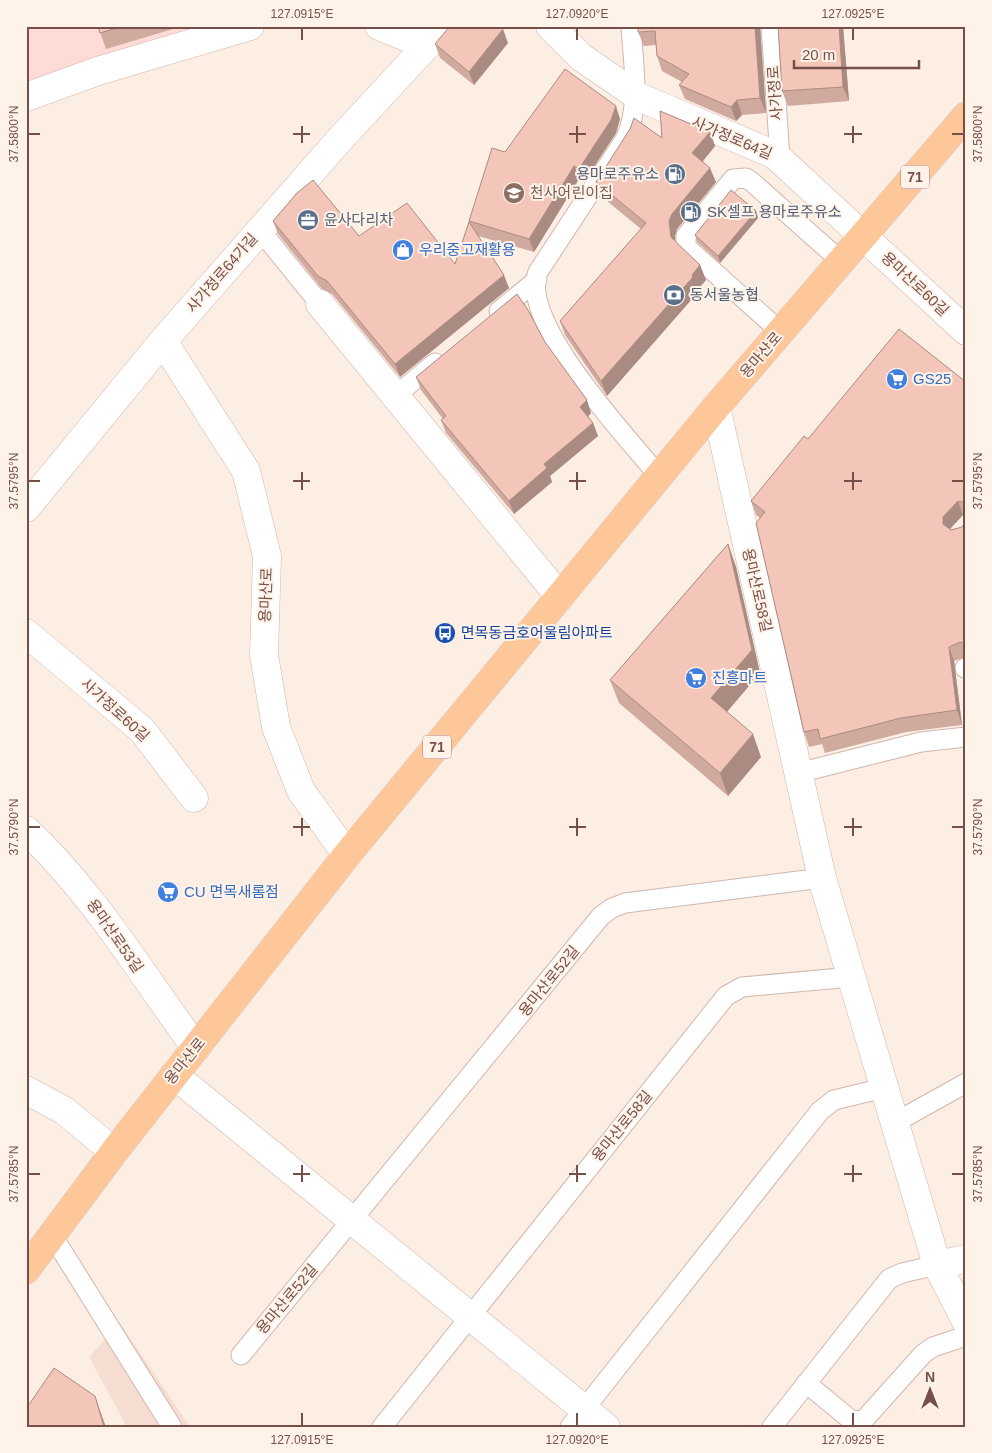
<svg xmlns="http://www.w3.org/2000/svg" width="992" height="1453" viewBox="0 0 992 1453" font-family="Arial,'Noto Sans KR',sans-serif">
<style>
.residential{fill:#f5ded1}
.commercial{fill:#fedbd6}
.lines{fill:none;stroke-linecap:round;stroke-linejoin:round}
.lane-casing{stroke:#d1b6ac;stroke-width:21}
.street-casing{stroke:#d1b6ac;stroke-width:29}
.primary-casing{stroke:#d9cecc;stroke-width:29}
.lane{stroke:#fff;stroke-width:19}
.street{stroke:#fff;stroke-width:28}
.primary{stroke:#fec799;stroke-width:28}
.wall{fill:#d1aa9f}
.shaded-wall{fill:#aa8b82}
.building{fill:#f3c6b9;stroke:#aa8b82}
.ticks{fill:none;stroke:#765048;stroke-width:2}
.labels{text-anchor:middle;stroke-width:4;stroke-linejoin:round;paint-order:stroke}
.shield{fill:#fff3e9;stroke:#9f8178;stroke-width:1}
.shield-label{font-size:14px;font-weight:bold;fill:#765048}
.street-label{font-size:15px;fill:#765048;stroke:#fff3e9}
.service-label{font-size:15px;fill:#4e5e75;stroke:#fff3e9;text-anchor:start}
.education-label{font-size:15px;fill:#785e54;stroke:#fff3e9;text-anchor:start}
.shop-label{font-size:15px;fill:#366cbe;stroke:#fff3e9;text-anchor:start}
.transit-label{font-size:15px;fill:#164399;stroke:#fff3e9;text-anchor:start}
.neatline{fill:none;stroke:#765048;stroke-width:2}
.ticks-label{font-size:12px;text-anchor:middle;fill:#765048}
</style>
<rect width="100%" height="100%" fill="#fdeee3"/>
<path class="residential" d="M120,1323L190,1427H127L89,1357Z"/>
<path class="commercial" d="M26,26H200L26,88Z"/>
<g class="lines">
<g class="lane-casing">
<path id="lane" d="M631,26C633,63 641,103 626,138L538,272C518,322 628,438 659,476
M771,26L780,159
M260,230L320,304
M499,311L537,280
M781,332L686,247V236L733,179L746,178L752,182L842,262
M395,396L435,363
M965,668H966
M798,773L921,742L966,737
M894,1123L966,1083
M52,1235L172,1427
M241,1355L601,916L612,908L625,903L822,878
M806,1383L851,1420L863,1421L923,1354L933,1347L966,1336
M382,1427L726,996L742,987L851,977
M570,1427L820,1111L834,1100L884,1088
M772,1427L889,1279L902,1273L937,1265"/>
</g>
<g class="street-casing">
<path id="street" d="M379,26L426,45
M550,26L581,57L639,97L775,155L966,331
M26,97L98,71L250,26
M320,304L560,597
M163,341L246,471L267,556L264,655L276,727L301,791L347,855
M716,407L822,878L937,1265L966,1321
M26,508L163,341L342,137L445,26
M26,633L142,730L194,798
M26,830C93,892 142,975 196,1048
M174,1075L606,1427
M26,1090L65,1111L114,1152
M937,1265L966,1259"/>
</g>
<g class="primary-casing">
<path id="primary" d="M26,1270L114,1152L347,855L716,407L966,116"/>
</g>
<use href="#lane" class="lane"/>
<use href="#street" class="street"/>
<use href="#primary" class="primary"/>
</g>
<path class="wall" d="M98,26H183L106,49Z
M760,26L766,113L742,115L736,121L685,99L679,85L682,82L662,71L657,56L656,45L644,46L638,32Z
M843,26L849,101L788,106L782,91Z
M508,43L474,85L440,58L435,44Z
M620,119L616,133L584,182L579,179L534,252L478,236L509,288L400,377L332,294L322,289L278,234L273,221L359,236L455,264L469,221L505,152Z
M710,132L715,146L703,161L716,182L677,229L675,236V242L700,265L706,280L698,289L699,291L607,396L565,335L560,321L641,229L601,196L596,182L662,138Z
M756,211L758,218L720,263L697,242L695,235Z
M545,342L591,413L588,416L593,423L598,436L550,476L552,482L514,514L446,433L441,420L443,419L421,390L416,377Z
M966,382V516L963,515L950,529L951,530L962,527L966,522V657L954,661L962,725L906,732L825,753L822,744L809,747L804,732L760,518L756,515L751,501L808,439Z
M728,544L736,567L760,673L727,712L761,757L728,796L619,703L610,680Z"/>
<path class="shaded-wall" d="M755,26H760L766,113L760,98Z
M839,26H843L849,101L843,87Z
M503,29L508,43L474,85L469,72Z
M737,100L742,115L736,121L731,107Z
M616,106L620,119L616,133L584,182L579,169Z
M710,132L715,146L698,167L692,153Z
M574,166L579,179L534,252L529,239Z
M710,168L716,182L677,229L675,236L676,252L671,237L669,221L672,214Z
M756,211L758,218L720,263L718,256Z
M700,265L706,280L698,289L699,291L607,396L601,381Z
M504,275L509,288L400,377L395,364Z
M587,400L591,413L585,420L580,407Z
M593,423L598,436L550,476L552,482L514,514L509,501L544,464Z
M958,501L963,515L948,531L943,524V517Z
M728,544L736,567L760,673L719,721L711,698Z
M949,647L954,661L962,725L957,710Z
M753,734L761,757L728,796L720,773Z
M95,1396L103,1419L106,1427H104Z"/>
<path class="building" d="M98,26H123L100,33Z
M450,26H499L503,29L469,72L435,44Z
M638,26H755L760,98L737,100L731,107L679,85L689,74L657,56L655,31L638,32Z
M778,26H839L843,87L782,91Z
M565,69L616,106L611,120L579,169L574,166L529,239L469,221L492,148L505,152Z
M660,111L710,132L692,153L710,168L672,214L669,221L671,237L700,265L692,275L693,277L601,381L560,321L646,223L596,182L630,129L634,118L662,138Z
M313,180L359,236L407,203L455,264L469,222L504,275L395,364L327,281L318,276L273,221L297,193Z
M731,190L756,211L718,256L695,235Z
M517,294L528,310L545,342L587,400L580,407L593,423L544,464L547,468L509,501L441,420L446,416L416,377Z
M899,329L966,382V503L958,501L943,517V524L951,530L962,527L966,522V644L960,642L949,647L957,710L901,718L820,739L818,729L804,732L756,523L765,512L751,501L804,436L808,439Z
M728,544L752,650L711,698L753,734L720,773L610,680Z
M54,1368L95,1396L104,1427H26V1409Z"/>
<path class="ticks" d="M302,28V40M577,28V40M853,28V40M302,126V143M577,126V143M853,126V143M28,134H40M293,134H310M569,134H586M844,134H862M952,134H964M302,472V490M577,472V490M853,472V490M28,481H40M293,481H310M569,481H586M844,481H862M952,481H964M302,818V836M577,818V836M853,818V836M28,827H40M293,827H310M569,827H586M844,827H862M952,827H964M302,1165V1182M577,1165V1182M853,1165V1182M28,1174H40M293,1174H310M569,1174H586M844,1174H862M952,1174H964M302,1413V1426M577,1413V1426M853,1413V1426"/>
<defs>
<g id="fuel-disc" transform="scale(1.125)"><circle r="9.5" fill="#5c6f8a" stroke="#fff3e9"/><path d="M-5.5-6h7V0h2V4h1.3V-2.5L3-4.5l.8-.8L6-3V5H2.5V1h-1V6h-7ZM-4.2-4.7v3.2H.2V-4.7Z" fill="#fff"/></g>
<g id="school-disc" transform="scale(1.125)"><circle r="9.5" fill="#8d6e63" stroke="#fff3e9"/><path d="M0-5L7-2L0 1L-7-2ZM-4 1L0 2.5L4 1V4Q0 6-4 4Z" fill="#fff"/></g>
<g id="office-disc" transform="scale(1.125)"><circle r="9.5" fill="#5c6f8a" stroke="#fff3e9"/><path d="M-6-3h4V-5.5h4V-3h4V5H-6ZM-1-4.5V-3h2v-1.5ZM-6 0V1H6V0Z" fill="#fff"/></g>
<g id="shop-disc" transform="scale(1.125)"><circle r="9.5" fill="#3f7fe0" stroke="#fff3e9"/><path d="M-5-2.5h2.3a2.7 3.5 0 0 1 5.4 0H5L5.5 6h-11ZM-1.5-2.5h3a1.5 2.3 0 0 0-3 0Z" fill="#fff"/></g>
<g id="bank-disc" transform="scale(1.125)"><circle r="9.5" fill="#5c6f8a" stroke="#fff3e9"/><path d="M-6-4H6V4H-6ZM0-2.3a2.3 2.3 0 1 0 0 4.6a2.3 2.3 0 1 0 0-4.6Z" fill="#fff"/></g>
<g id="supermarket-disc" transform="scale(1.125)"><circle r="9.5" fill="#3f7fe0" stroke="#fff3e9"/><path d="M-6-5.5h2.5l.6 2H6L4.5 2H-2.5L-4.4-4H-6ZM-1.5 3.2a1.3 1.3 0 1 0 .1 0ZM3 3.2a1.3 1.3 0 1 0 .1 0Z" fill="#fff"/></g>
<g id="bus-disc" transform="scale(1.125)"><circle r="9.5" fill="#1a4fb4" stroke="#fff3e9"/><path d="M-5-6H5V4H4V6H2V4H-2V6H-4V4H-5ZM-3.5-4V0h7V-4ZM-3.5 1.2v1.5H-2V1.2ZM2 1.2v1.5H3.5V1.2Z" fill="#fff"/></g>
</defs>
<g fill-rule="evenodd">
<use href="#fuel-disc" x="675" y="174"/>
<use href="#school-disc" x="514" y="193"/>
<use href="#fuel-disc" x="691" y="212"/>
<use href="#office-disc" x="308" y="220"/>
<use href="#shop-disc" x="403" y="250"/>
<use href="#bank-disc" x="674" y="295"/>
<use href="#supermarket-disc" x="897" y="379"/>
<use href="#bus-disc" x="445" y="633"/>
<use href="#supermarket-disc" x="696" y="678"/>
<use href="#supermarket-disc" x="168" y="892"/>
</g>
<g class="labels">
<g class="shield">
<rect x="901" y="165.5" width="28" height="23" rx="4"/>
<rect x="423" y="735.5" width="28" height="23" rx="4"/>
</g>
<g class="shield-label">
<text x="915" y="182">71</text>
<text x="437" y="752">71</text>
</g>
<g class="street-label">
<text transform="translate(775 93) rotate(-94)" y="5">사가정로</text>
<text transform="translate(732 138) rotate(23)" y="5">사가정로64길</text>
<text transform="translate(222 273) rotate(-49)" y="5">사가정로64가길</text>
<text transform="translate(915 284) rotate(43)" y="5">용마산로60길</text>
<text transform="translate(761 355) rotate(-49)" y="5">용마산로</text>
<text transform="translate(757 590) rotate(77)" y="5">용마산로58길</text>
<text transform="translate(266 595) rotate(-88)" y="5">용마산로</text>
<text transform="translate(115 710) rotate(42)" y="5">사가정로60길</text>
<text transform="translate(115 936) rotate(55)" y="5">용마산로53길</text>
<text transform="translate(549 981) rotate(-51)" y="5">용마산로52길</text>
<text transform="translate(185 1061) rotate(-51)" y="5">용마산로</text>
<text transform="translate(622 1126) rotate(-51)" y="5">용마산로58길</text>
<text transform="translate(287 1299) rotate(-50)" y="5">용마산로52길</text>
</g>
<g class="service-label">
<text x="659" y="179" text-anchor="end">용마로주유소</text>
<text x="707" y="217">SK셀프 용마로주유소</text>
<text x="324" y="225">윤사다리차</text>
<text x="690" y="300">동서울농협</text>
</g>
<g class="education-label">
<text x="530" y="198">천사어린이집</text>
</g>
<g class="shop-label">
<text x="419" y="255">우리중고재활용</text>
<text x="913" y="384">GS25</text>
<text x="712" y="683">진흥마트</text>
<text x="184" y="897">CU 면목새롬점</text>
</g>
<g class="transit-label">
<text x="461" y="638">면목동금호어울림아파트</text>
</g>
</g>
<rect width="992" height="1453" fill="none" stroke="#fff3e9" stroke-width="55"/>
<g transform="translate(930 1390)" stroke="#fff3e9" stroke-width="4" paint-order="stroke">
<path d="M0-4L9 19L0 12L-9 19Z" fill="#765048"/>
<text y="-8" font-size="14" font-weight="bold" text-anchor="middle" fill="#765048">N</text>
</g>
<path d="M794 60v8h125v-8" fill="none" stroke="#765048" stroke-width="2.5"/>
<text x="802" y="60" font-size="15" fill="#765048" stroke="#fff3e9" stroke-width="4" paint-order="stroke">20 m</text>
<rect x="28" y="28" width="936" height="1398" class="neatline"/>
<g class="ticks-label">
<text x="302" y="18">127.0915°E</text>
<text x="577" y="18">127.0920°E</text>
<text x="853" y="18">127.0925°E</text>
<text transform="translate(14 134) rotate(-90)" y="4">37.5800°N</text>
<text transform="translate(978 134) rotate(-90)" y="4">37.5800°N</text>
<text transform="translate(14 481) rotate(-90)" y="4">37.5795°N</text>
<text transform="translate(978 481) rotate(-90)" y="4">37.5795°N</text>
<text transform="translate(14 827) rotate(-90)" y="4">37.5790°N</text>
<text transform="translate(978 827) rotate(-90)" y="4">37.5790°N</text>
<text transform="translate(14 1174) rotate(-90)" y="4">37.5785°N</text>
<text transform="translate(978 1174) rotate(-90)" y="4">37.5785°N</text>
<text x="302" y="1444">127.0915°E</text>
<text x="577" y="1444">127.0920°E</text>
<text x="853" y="1444">127.0925°E</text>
</g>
</svg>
